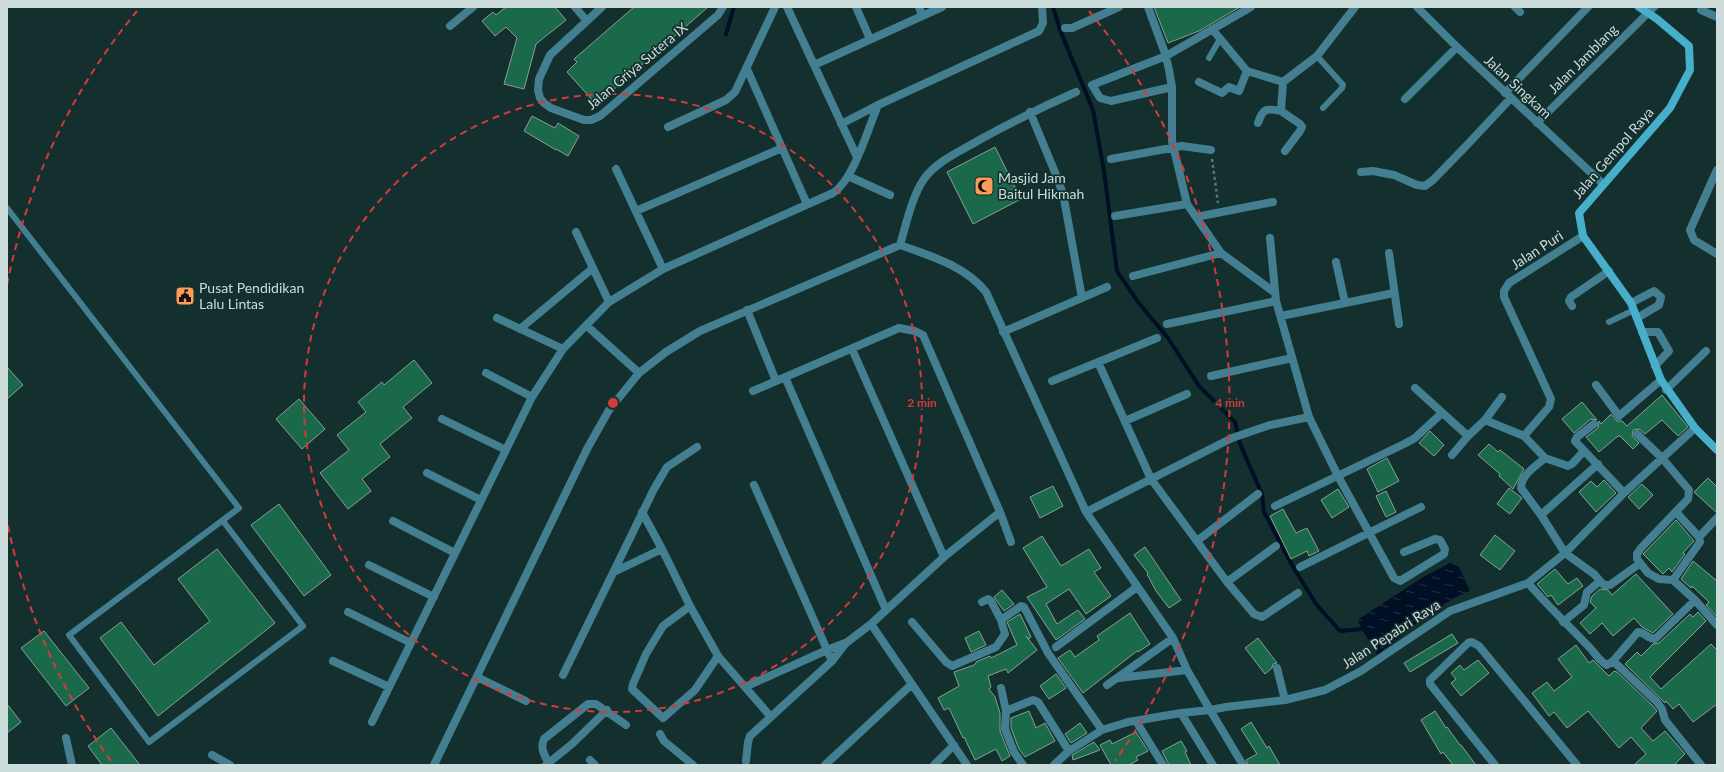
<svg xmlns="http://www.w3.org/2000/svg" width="1724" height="772" viewBox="0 0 1724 772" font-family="Lato,sans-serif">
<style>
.water{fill:url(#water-ripples)}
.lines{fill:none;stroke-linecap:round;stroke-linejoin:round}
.stream{stroke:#000f24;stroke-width:4}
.building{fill:#1b694b;stroke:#87a093}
.path{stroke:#5d7472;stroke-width:2.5;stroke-dasharray:3 3;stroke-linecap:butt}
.lane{stroke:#437f90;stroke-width:6}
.street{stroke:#437f90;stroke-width:8}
.secondary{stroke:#47afca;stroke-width:8}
.ring{fill:none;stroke:#d53a3a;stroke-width:2;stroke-dasharray:7 5}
.labels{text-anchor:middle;stroke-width:3.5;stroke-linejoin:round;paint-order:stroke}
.street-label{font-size:14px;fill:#cddddc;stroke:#14302e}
.poi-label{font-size:14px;fill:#cddddc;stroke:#14302e;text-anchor:start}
.centre{fill:#d53a3a;stroke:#14302e;stroke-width:2}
.ring-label{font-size:12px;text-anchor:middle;font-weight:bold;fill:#d53a3a;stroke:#14302e;stroke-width:3.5;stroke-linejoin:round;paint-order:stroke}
</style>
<defs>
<pattern id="water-ripples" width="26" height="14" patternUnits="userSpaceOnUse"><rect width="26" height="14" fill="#000f24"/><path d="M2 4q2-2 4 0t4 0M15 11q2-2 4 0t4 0" fill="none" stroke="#243243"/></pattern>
</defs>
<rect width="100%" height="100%" fill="#14302e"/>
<path class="water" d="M1450,563L1459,567L1470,591C1441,601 1402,636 1377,655L1357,620L1425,576Z"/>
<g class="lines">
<path class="stream" d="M1053,7L1060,30L1093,110L1104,171L1117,271L1138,302L1168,338L1199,386L1235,422L1240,444L1262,494L1264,512L1292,565L1316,604L1340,631L1363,629
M726,34L734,7"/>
</g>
<path class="building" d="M506,7H555L566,20L536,44L524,89L504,84L517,38L506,27L495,36L482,21L493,12L496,15Z
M634,7H708L611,92L610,91L595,103L567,72L577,62L574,59Z
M1154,7H1240L1199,31L1168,43Z
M532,116L555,128L558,123L579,136L568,156L556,149V150L524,131Z
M995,147L1021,199L973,224L947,172Z
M414,360L432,383L403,407L412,418L380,444L390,457L362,479L371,491L348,509L320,473L349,450L337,435L366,412L358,402L382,382L384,385Z
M7,367L23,385L7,399Z
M1662,395L1688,427L1678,436L1662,420L1645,434L1639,429L1633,430L1632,436L1639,443L1633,449L1620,436H1618L1599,452L1586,437L1598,428L1599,421L1601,424L1611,414L1617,421H1622L1627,426Z
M299,399L325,429L302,449L276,419Z
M1582,402L1597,420L1591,419L1574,433L1562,419Z
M1430,431L1444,445L1434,456L1419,443Z
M1489,444L1498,452L1500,450L1524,469L1513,489L1499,476L1500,474L1478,455Z
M1387,458L1399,481L1378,492L1367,469Z
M1708,478L1717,487V513L1694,492Z
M1604,480L1616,493L1596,512L1579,492L1591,481L1597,487Z
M1642,484L1653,495L1639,509L1628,497Z
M1053,486L1063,506L1040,518L1030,497Z
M1509,488L1522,498L1510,514L1497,504Z
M1338,489L1349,507L1332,518L1321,500Z
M1386,491L1396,512L1386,517L1376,496Z
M279,504L331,575L304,596L251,525Z
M1283,509L1296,533L1307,528L1319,551L1309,556L1307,551L1291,559L1270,516Z
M1676,520L1694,541L1683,553L1685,554L1672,572L1669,568L1663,574L1643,554Z
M1495,535L1515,551L1500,570L1480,555Z
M1042,536L1061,566L1089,549L1101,568L1094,572L1111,596L1086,614L1069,589L1046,604L1057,624L1078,610L1085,619L1056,640L1027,597L1047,587L1023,548Z
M1145,547L1181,600L1169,608L1156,591L1147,574L1148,573L1134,555Z
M217,549L275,623L158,716L100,638L121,622L154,665L210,621L178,579Z
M1693,561L1717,581V617L1706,605L1709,602L1692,586L1691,588L1681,579Z
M1555,569L1568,584L1577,578L1583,586L1558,605L1551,595L1548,597L1537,584Z
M1636,574L1673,614L1653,633L1642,627L1634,618L1613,636L1602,623L1590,634L1580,623L1596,608L1590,602L1592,596L1600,589L1608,590L1612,595Z
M1002,590L1014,604L1004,611L994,597Z
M1698,612L1706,621L1650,677L1661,689L1711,644L1717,650V704L1693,722L1679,704L1673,709L1666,701L1665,703L1625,664L1637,652L1641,656L1653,644L1659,643L1690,614L1693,617Z
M1130,613L1150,644L1138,652L1137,651L1083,693L1058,658L1070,650L1075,657L1099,640L1097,636Z
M1020,614L1031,637L1029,639L1026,636L1037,650L1008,673L1006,669L988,676L991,687L989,689L995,697L1000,713V731L1010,756L1002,761L996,749L975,760L964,737L963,738L949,708L944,710L938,698L959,686L954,672L974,665L976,663V662L990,656L991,658L1017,645L1007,622Z
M44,631L89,688L66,706L21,648Z
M979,631L986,645L971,652L965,638Z
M1452,634L1458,643L1410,672L1404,663Z
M1258,638L1277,663L1273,664L1272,668L1265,674L1245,648Z
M1576,645L1589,663L1593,660L1609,676L1614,671L1617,672L1653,706L1657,711L1641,728L1653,741L1665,731L1680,748L1685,754L1674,765H1634L1646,754L1631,737L1619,748L1588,711L1567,728L1554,712L1549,716L1532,693L1547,682L1554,691L1572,677L1558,659Z
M1478,660L1489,673L1461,696L1451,683L1456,679L1451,673L1460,665L1464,670Z
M1056,674L1066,688L1049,699L1040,686Z
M7,704L21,722L7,733Z
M1029,711L1036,728L1045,723L1055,741L1025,757L1019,749L1011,728V718Z
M1435,711L1446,728L1447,727L1460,745H1461L1476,765H1453L1443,752L1441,754L1421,720Z
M1251,722L1267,748L1269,746L1280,765H1248L1246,760L1257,754L1241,729Z
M1080,723L1087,733L1071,743L1065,734Z
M111,728L140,765H102L88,746Z
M1136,732L1148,751L1136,757L1138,760L1129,765H1111L1100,745L1110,740L1112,744Z
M1181,741L1187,751L1185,752L1191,765H1169L1162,751Z
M1094,742L1100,750L1073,760L1072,755Z"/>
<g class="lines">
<path class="path" d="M1212,159L1218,203"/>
<path class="lane" d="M1317,56L1343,85L1342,88L1323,108
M1209,58L1220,39
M7,208L239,508L69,635L149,742L303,626L223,521
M1609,322L1634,310"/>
<path class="street" d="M575,7L586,20
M602,7L550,55L539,79L538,90L540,98L544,103L551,108L584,120H591L600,116L718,15L723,7
M787,7L857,157
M856,7L870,39
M919,7L922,15
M1148,7L1166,56L1169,70L1172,87V141L1187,204L1221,253L1274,292
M1417,7L1457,47L1603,184
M1515,7L1520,12
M1701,10L1717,17
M450,26L473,7
M1065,28H1072L1119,7
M1212,29L1247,71L1283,82L1317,56L1355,7
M814,65L942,7
M747,69L807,204
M1199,82L1222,93L1229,87L1239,91L1247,71
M1283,82L1281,111L1300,124L1302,127L1300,131L1285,151
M1172,87L1111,101L1100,98L1092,85L1166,56L1251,7
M1505,93L1588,7
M1405,99L1457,47
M1030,112L1059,182L1064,199L1082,298
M1258,123C1263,108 1266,108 1281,111
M1537,123L1654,7
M841,124L878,105L1039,31L1043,23L1042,7
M668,127L726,100L735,92L775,7
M1111,159L1182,146L1211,150
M616,169L663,269
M1717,170L1690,230L1694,240L1717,254
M1361,172L1373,171L1394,175L1417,185L1425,186L1433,180L1468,144L1511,98
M848,176L890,195
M636,211L782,148
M1115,216L1187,204
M1196,217L1273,202
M576,232L609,302
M1583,236L1509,283L1504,291V297L1551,399L1549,407L1524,436L1545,458L1568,466L1572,464L1584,451
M1270,238L1276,301L1309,417L1338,476L1394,578L1400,581L1444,554L1445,549L1440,540L1435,539L1404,552
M900,245C906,225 912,196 924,179C938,160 961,151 981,139C1012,122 1044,106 1076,92
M1389,253L1399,324
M1336,262L1345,303
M1133,276L1221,253
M1631,303L1654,291L1661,297L1659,305L1637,318
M1572,306L1569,301L1571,297L1609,271
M747,310L776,381
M1281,316L1394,293
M497,318L563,349
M1167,324L1276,301
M587,326L639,373
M520,329L593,268
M1003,332L1107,287
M1642,332H1658L1669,351L1655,366
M852,349L944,557
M1098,362L1151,479L1227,582L1254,614L1262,617L1298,593
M486,373L532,397
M1211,376L1292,358
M785,377L886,610
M1052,381L1157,338
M1596,385L1619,416L1661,380
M1415,388L1468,436L1485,420L1502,397
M1666,390L1706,351
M753,391L899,328L915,331L923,335L1000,512L1011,542
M442,419L506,450
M1485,420L1524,436
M1125,421L1187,394
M1594,424L1577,437L1575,441L1624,493
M1637,434L1662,458L1689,490L1688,499L1641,548L1637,554V559L1648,573L1659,579L1673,580L1695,600L1717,625
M1452,455L1468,436
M1545,458C1536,466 1521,475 1521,488L1541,515L1565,553L1594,574L1600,581L1587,592L1584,605L1563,622
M427,473L481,500
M754,485L832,661
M1275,506L1404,444L1415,438L1442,413
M642,512L662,549L690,606L718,656L771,717
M1086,512L1232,438L1270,425L1309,417
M1541,515L1598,464
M393,521L455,553
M1699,537L1717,518
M1197,541L1258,494
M369,565L434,597
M1300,567L1421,507
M614,572L662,549
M1673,580L1700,542L1699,537L1676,512
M1600,581L1604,585H1610L1639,564
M1227,582L1276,546
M1528,583C1548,606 1569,626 1590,648C1595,653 1600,662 1607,665L1613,661L1657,702L1662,709L1665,720L1701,765
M982,602L988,599L991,601L1001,620
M690,606L663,626L646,654L633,684L632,689L663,718L695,690L718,656
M348,612L411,643
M912,622L946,662L952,666L996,647L1005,634L1001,620L1021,606L1024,607L1048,653L1102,730
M871,624L967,765
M1056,647L1137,587
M333,661L389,687
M1613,661L1638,632C1645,632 1647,639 1655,639L1695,600
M1277,668L1285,700
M563,675L654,489L667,467L697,447
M477,677L526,701
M1119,678L1187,670
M1107,685L1173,638
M745,687L827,650L845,643
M1001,688L1006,711L1005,729L1014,752L1023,765
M1006,711L1033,700L1038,702L1069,751
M1181,713L1213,765
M1136,721L1163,765
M372,722L532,397L563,349L609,302L663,269L833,193C854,179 868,129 878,105
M660,734L664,741L693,765
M66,738L72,765
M212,755L230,765
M590,760L595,765
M746,761L748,742L750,736L832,661L846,643L871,624L944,557L1000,512
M548,762C544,754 540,748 544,739L588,704H596L626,725
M434,765L587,449L609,410L639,373L666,352L700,331L900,245C930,256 964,265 986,292L1086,512L1173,638L1187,670L1210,710L1243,765
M546,765L572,744L607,710
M825,765L912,684
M934,765L954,745
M1054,765L1069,751L1102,730L1128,722L1181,713L1210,710L1226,707L1285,700L1325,690L1361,671L1450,611L1528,583L1565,553L1624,493L1695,428
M1495,765L1430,684V680L1468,643L1472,642L1479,646L1577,765"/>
<path class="secondary" d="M1639,7L1657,19L1689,46L1690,70L1670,108L1579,213L1583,236L1631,303L1661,380L1695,428L1717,450"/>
</g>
<g class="ring">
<circle cx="613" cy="403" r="309"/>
<path d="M111 761A617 617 0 0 1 7 521M7 285A617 617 0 0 1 137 11M1089 11A617 617 0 0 1 1115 761"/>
</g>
<defs>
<g id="mosque-square" transform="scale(1)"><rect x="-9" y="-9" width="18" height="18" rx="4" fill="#ff9b59" stroke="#14302e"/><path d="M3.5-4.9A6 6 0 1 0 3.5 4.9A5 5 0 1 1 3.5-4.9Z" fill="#111"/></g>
<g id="civic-square" transform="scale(1)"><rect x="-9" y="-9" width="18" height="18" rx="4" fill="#ff9b59" stroke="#14302e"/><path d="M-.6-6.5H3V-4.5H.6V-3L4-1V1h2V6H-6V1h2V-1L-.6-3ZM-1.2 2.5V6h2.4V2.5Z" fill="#111"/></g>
</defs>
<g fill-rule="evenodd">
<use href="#mosque-square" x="984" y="186"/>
<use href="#civic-square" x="185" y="296"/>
</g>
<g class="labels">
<g class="street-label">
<text transform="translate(1583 59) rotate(-45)" y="5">Jalan Jamblang</text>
<text transform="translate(637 66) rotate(-40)" y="5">Jalan Griya Sutera IX</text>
<text transform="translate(1518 87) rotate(43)" y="5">Jalan Singkam</text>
<text transform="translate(1613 153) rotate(-49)" y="5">Jalan Gempol Raya</text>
<text transform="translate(1537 250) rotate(-33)" y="5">Jalan Puri</text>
<text transform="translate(1391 634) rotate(-33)" y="5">Jalan Pepabri Raya</text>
</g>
<g class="poi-label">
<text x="998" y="183">Masjid Jam<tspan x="998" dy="16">Baitul Hikmah</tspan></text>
<text x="199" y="293">Pusat Pendidikan<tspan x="199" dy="16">Lalu Lintas</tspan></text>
</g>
</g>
<circle cx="613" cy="403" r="6" class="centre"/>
<g class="ring-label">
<text x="922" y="407">2 min</text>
<text x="1230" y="407">4 min</text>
</g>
<rect width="1724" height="772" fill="none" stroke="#cddddc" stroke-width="16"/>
</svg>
